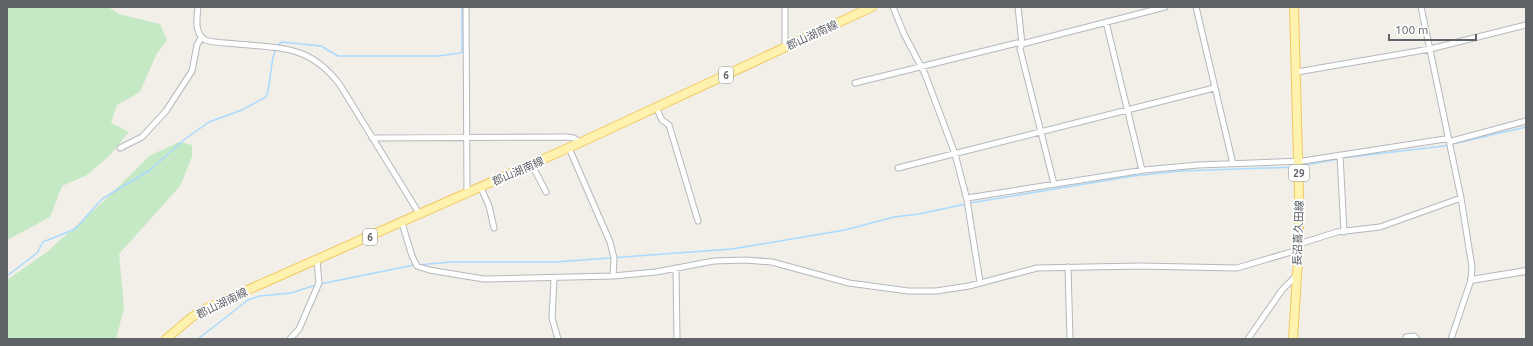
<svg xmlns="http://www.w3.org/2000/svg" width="1533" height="346" viewBox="0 0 1533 346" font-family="Ubuntu,'Noto Sans JP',sans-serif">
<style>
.green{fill:#c5e8c5}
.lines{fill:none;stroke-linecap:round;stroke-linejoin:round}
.stream{stroke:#aadaff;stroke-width:1.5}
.minor-casing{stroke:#b5b8bc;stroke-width:7}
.tertiary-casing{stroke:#b5b8bc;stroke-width:8}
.primary-casing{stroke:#f2c960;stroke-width:10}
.minor{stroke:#fff;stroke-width:5}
.tertiary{stroke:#fff;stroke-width:6}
.primary{stroke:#fff2af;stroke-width:8}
.labels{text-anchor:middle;stroke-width:3.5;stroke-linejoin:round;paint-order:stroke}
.shield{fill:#fff;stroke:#8f9295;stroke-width:1}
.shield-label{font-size:10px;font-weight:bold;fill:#5f6368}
.street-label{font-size:11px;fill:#5f6368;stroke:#fff}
</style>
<rect width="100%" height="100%" fill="#f1efe8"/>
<path class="green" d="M7,7H108L119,14L160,24L167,40L156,55L140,92L117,105L111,123L129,132L109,156L87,175L62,186L50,217L7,240Z
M179,142L192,145V157L180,186L119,254L124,308L116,339H7V280L47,252L104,201L149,156Z"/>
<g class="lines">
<path class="stream" d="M1342,158L1444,146L1526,127
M1301,166L1338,159
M970,203L1133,176L1181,171L1295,167
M418,265L450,262H555L732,249L845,230L894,217L919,214L966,204
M7,276L37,253L43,242L75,229L102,199L150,170L185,139L209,122L242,110L266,97C272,85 269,48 282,42L321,46L338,56H438L460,53L462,52V7
M320,284L414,265
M198,339L248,300L260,296L291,293L316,285"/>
<g class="minor-casing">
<path id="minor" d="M198,7C197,18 194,33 205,40C215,43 226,43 236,44C281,48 310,45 340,85L420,215
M466,7L467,194
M785,7V48
M893,7L904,34L925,74L955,154L967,200L980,282
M1018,7L1022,44L1020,49L1054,184
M1196,7L1233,164
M1421,7L1461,198L1472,267L1471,280L1451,339
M1106,22L1142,170
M1297,72L1430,49L1526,25
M855,83L1017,43L1022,44L1165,7
M656,107L662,120L669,125L698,221
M372,138L566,137L574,138L580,143
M120,148L142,137L166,111L192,71L197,45L201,38
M569,148L610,242L614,258L613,276
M1340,155L1344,232
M532,165L546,192
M898,168L1214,88
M481,188L489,206L494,228
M967,198L1144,170L1198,165L1303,161L1445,139L1452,141L1526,121
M402,223L412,256L417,266L429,270L484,279L613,276L656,272L714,261L746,260L772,262L849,283L908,291H936L969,286L1037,268L1140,266L1237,268L1298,250
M1299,244L1337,232L1380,227L1461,198
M1068,267L1070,339
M676,268L677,339
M554,279L552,318L558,339
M1406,337L1414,336L1417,339
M290,339L299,329L319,283L317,260
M1248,339L1282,290L1296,276"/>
</g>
<g class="tertiary-casing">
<path id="tertiary" d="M1471,280L1526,271"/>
</g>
<g class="primary-casing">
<path id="primary" d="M166,339L192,317L207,308L575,145L872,7
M1293,339L1299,244V196L1294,7"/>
</g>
<use href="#minor" class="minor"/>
<use href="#tertiary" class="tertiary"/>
<use href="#primary" class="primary"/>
</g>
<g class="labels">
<g class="shield">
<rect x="719" y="67" width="14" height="16" rx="3"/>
<rect x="1289" y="165" width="20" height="16" rx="3"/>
<rect x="363" y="229" width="14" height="16" rx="3"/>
</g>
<g class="shield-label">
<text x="726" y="79">6</text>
<text x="1299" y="177">29</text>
<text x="370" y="241">6</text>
</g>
<g class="street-label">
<text transform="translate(812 35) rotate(-25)" y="4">郡山湖南線</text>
<text transform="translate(518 171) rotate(-24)" y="4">郡山湖南線</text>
<text transform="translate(1298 233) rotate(-88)" y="4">長沼喜久田線</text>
<text transform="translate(222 303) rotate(-26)" y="4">郡山湖南線</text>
</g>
</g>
<rect width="1533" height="346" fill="none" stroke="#5f6368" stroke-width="16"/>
<path d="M1389 34v6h87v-6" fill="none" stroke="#5f6368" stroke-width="2"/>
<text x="1395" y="34" font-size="12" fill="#5f6368" stroke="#ffffff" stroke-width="3" paint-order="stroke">100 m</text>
</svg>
